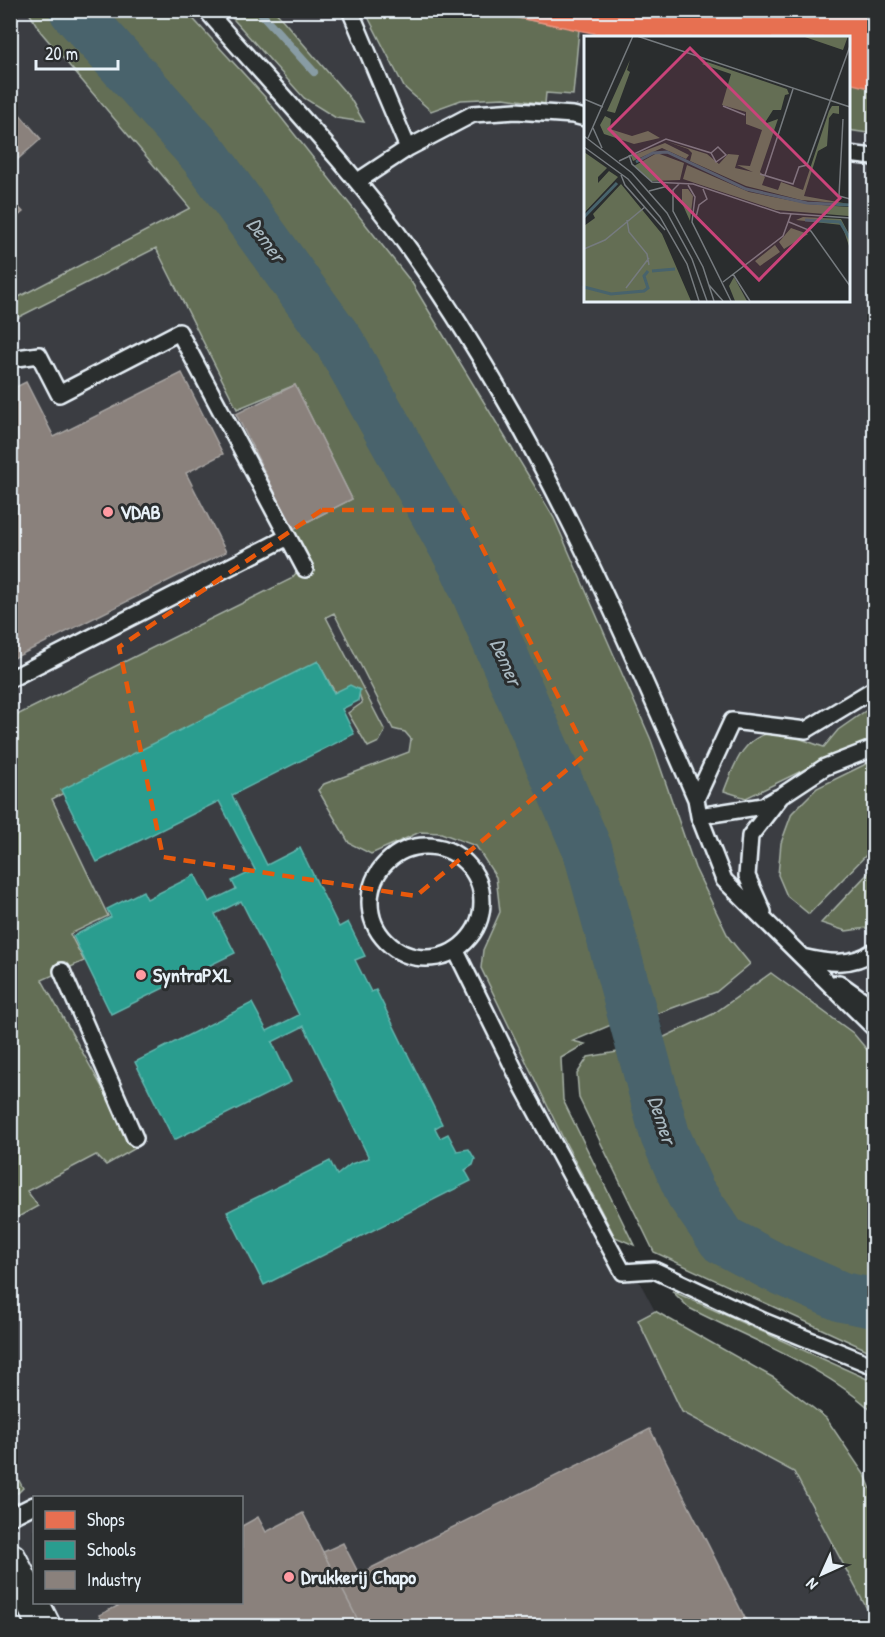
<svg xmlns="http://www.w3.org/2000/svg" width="885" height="1637" viewBox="0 0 885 1637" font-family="'Patrick Hand',sans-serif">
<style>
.built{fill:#3a3c42;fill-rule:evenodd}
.green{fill:#646e54;stroke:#a6b0a6;stroke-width:1.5}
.shops{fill:#e76f51;stroke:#e79683;stroke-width:1.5}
.schools{fill:#2a9d8f;stroke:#63b6ae;stroke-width:1.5}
.industry{fill:#8a817c;stroke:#a6a3a1;stroke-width:1.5}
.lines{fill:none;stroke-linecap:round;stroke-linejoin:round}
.stream{stroke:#889ca4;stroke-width:8}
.river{stroke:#48636c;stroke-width:50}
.service-casing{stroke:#e8f1f8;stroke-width:20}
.minor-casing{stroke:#e8f1f8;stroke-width:36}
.service{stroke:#2a2d2e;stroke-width:15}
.minor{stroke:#2a2d2e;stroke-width:32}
.marked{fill:none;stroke:#e8590c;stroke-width:4.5;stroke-dasharray:12 8;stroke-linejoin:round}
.poi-dot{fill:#ff9aa2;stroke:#2a2d2e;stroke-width:2}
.labels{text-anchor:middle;stroke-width:6;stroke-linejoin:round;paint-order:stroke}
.poi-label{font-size:20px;font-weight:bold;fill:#e8f1f8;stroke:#2a2d2e;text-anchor:start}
.water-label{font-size:21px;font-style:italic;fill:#a8b8c0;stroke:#2a2d2e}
.inset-river{fill:none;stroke:#48636c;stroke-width:3}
.inset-road{fill:none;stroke:#767b7f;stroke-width:1.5}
.view{fill:#ca437a;fill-opacity:0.15;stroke:#ca437a;stroke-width:3}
.inset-edge{fill:none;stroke:#e8f1f8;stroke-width:3}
</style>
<rect width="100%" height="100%" fill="#2a2d2e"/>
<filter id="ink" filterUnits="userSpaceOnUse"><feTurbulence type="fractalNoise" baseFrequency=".0167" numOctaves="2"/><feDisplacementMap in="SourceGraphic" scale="12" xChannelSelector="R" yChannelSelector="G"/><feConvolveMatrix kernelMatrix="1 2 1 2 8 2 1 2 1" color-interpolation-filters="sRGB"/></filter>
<g filter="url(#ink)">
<path class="built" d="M32,10L205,212L554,866L524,1058L563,1138L655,1311L774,1378L826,1418L866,1477L874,1497V1626H55L43,1603L242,1602V1498H34V1585L11,1537L10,11Z
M89,11H874V1293L725,1221L625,913L467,530L233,172ZM585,38H848V300H585Z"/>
<path class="green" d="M28,11H55L221,204L370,428L451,580L571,865L618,1022L573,1041L585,1044L561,1058L563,1100L634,1245L615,1237L563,1138L481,968L483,950L500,912L496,877L476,846L441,833L420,832L371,854L349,843L318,790L324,784L409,752L411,739L405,732L393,729L334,613L326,617L385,731L379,742L368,747L348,713L362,703L358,690L336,694L318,662L52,799L108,916L70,934L84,961L42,980L136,1148L106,1165L96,1155L27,1191L38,1206L11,1221L10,820L17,812L11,810V718L291,579L309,558L293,529L352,499L295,385L237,409L156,248L11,321V301L190,208L40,31Z
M92,11H186L265,97L412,283L554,518L651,740L695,868L729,938L750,964L716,992L656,1014L604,846L467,530L316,288L207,140Z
M226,11H255L315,75L317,73L260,11H275L350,98L364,122L336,118L304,98Z
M365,11H478L579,29L573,95L546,93L545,104L504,98L461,100L431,111L404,87Z
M853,78L874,82V134L848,130V105Z
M874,705V740L834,755L746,798L724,791C733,768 743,735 773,733C788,732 810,743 824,747L838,730Z
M874,760V847L809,914L787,896L778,875L781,843L792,813L817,788Z
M874,867V927L846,931L821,923Z
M771,973L853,1033L874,1058V1293L748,1245L710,1205L660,1039L713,1014Z
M623,1051L651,1153L702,1244L792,1295L874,1327V1353L654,1252L579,1098L577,1074L588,1057Z
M672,1291L874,1382V1413C828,1368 747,1338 689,1308Z
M655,1311L774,1378L826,1418L866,1477L874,1497V1622L794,1472L682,1412L638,1320Z
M10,1464L23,1488L18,1493H11Z"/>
<path class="shops" d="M481,10H874V89L848,83V38H617Z"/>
<path class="schools" d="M318,661L334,693L350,685L360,690L358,701L342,709L354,734L232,795L267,865L300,848L339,927L348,922L365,956L355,960L371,992L376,990L442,1124L435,1128L440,1138L448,1134L457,1151L469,1149L475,1159L473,1165L465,1170L471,1181L264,1285L227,1212L330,1161L337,1175L351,1164L369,1158L304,1026L272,1042L291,1082L174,1140L135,1062L252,1003L267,1031L299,1015L241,901L215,914L235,953L111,1014L73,936L111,917L107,909L143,891L147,899L195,875L209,902L236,889L232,881L255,870L219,801L97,862L61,790Z"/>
<path class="industry" d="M10,103L41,139L10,166Z
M10,198L23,212L10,223Z
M182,373L223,454L186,473L226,552L10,660V390L26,382L54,437Z
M295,385L352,499L293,529L236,414Z
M650,1429L749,1626H361L323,1552L343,1543L359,1574Z
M303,1513L361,1626H105L99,1615L118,1606L116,1602H242V1526L258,1517L266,1532Z"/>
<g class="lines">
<path class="stream" d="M258,10L314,72"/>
<path class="river" d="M74,10L205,156L340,343L465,567L588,851L665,1135L690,1192L723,1240L774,1267L842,1297L874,1303"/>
<g class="service-casing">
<path id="service" d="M206,10C275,89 349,165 410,250C530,419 614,609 696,799L699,816L724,880L874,1028
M350,10L408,148
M848,154L874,157
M358,181L408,148L473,114L516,111L573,115L585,118
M10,359L39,355L59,394L179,332L305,569
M10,679L288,537
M696,799L732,721L806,730L874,689
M699,816L763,806L777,798
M370 902a56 56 0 1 1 112 0a56 56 0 1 1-112 0Z
M763,912L747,876L750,836L781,796L825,767L874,748
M456,951L524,1089L623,1272L654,1270L763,1321L874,1366
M802,957C827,963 851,967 874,951
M62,971L135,1138
M839,983L874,1008
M10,1517L34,1505"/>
</g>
<g class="minor-casing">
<path id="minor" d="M10,1559L44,1626"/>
</g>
<use href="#service" class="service"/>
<use href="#minor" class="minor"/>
</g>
</g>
<path class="marked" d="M322,510H463L587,753L416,896L163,857L119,647Z"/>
<g class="poi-dot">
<circle cx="108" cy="512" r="6"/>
<circle cx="141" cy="975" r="6"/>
<circle cx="289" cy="1577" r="6"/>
</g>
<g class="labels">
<g class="poi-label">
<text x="120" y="519">VDAB</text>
<text x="153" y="982">SyntraPXL</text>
<text x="301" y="1584">Drukkerij Chapo</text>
</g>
<g class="water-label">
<text transform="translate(266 240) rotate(54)" y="7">Demer</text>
<text transform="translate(506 662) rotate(67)" y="7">Demer</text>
<text transform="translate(662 1120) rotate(72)" y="7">Demer</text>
</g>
</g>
<g transform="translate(584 36)">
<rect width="266" height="266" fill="#2a2d2e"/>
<path d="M218,0H264L259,14ZM46,24L43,34L46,36L31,77L23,75ZM123,26L203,53L205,58L201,59L197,74H189L180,88L194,83L176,136L181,141L178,149L194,154L197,146L219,154L245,75L248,70H255V78L249,77L245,82L243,110L234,115L220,160L265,168L217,164L162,150L106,125L108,117L104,113L84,106L123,118L135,128L144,118L155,119L151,132L169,136L153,129L166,130L178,94L162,88V76L138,69L147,38L118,28ZM21,80L27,83L26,93L48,100L64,95L76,102L50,108L20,98L16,89ZM81,107L105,119L102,123L78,112L49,125L47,120ZM0,116L23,132L14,141V147L25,135L34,141L0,177ZM73,117L100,127L96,144L67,145L50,130ZM103,129L165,156L224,168L265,171V180L192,174L99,143ZM37,148L78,198L107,265H0V190L11,182L9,178ZM98,153H104L109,160L106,185L98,167ZM219,181L257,183L265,198V210L258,189L212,184ZM207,192L224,198L200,213L195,206ZM191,209L196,216L176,230L171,225ZM150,241L163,265H151L145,250Z" fill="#646e54"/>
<path class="inset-river" d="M52,126L69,117L83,116L162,153L223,167L266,169M0,181L33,147M221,184L256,186L266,203M68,235L91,233M0,251L27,258L60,255L64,252L60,240L64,235"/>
<path class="inset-road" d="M53,0L266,71M0,63L19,71M139,70L161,79M259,83L255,160L266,163M9,92L18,112M0,100L48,137L83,177L108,223L123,265M4,102L49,0M0,111L44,143L76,181L103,228L115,265M45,119L48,128L68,146L109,148L196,177L266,182M35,125L82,103L127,117L132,126L142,119L134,111L127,117M176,138L209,148L215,131L223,129L266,10M37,139L41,149L81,194M181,139L209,53M95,148L89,154V175L119,231L130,265M104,149L111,161L108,186L147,265M65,155L84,150M112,181L115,169L123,163L119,153M43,184L45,196L63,218L65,229M205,186L227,195L266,250M0,213L21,204L61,171M149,238L166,265M139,246L199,200L207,178M125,249L139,265M42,252L65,222"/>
<path class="view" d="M106,12L256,162L175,244L25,93Z"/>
<rect width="266" height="266" class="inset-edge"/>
</g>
<rect width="885" height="1637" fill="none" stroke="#2a2d2e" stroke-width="36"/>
<rect x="18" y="18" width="849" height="1601" fill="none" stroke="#e8f1f8" stroke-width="2" filter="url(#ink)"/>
<rect x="33" y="1496" width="210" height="108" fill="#2a2d2e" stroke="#767b7f" stroke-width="1.5"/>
<rect x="45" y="1511" width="30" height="18" fill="#e76f51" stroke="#767b7f" stroke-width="1.5"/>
<text x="87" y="1526" font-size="18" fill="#e8f1f8">Shops</text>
<rect x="45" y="1541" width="30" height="18" fill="#2a9d8f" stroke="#767b7f" stroke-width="1.5"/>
<text x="87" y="1556" font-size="18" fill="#e8f1f8">Schools</text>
<rect x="45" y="1571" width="30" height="18" fill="#8a817c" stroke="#767b7f" stroke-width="1.5"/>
<text x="87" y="1586" font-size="18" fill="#e8f1f8">Industry</text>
<g transform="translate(822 1574) rotate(225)" stroke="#2a2d2e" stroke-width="4.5" paint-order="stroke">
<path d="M0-4.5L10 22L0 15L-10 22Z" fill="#e8f1f8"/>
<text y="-9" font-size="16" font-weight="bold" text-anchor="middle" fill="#e8f1f8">N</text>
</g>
<path d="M36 60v9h82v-9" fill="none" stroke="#e8f1f8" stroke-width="3"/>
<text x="45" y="60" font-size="18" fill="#e8f1f8" stroke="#2a2d2e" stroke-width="4.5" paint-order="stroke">20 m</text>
</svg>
